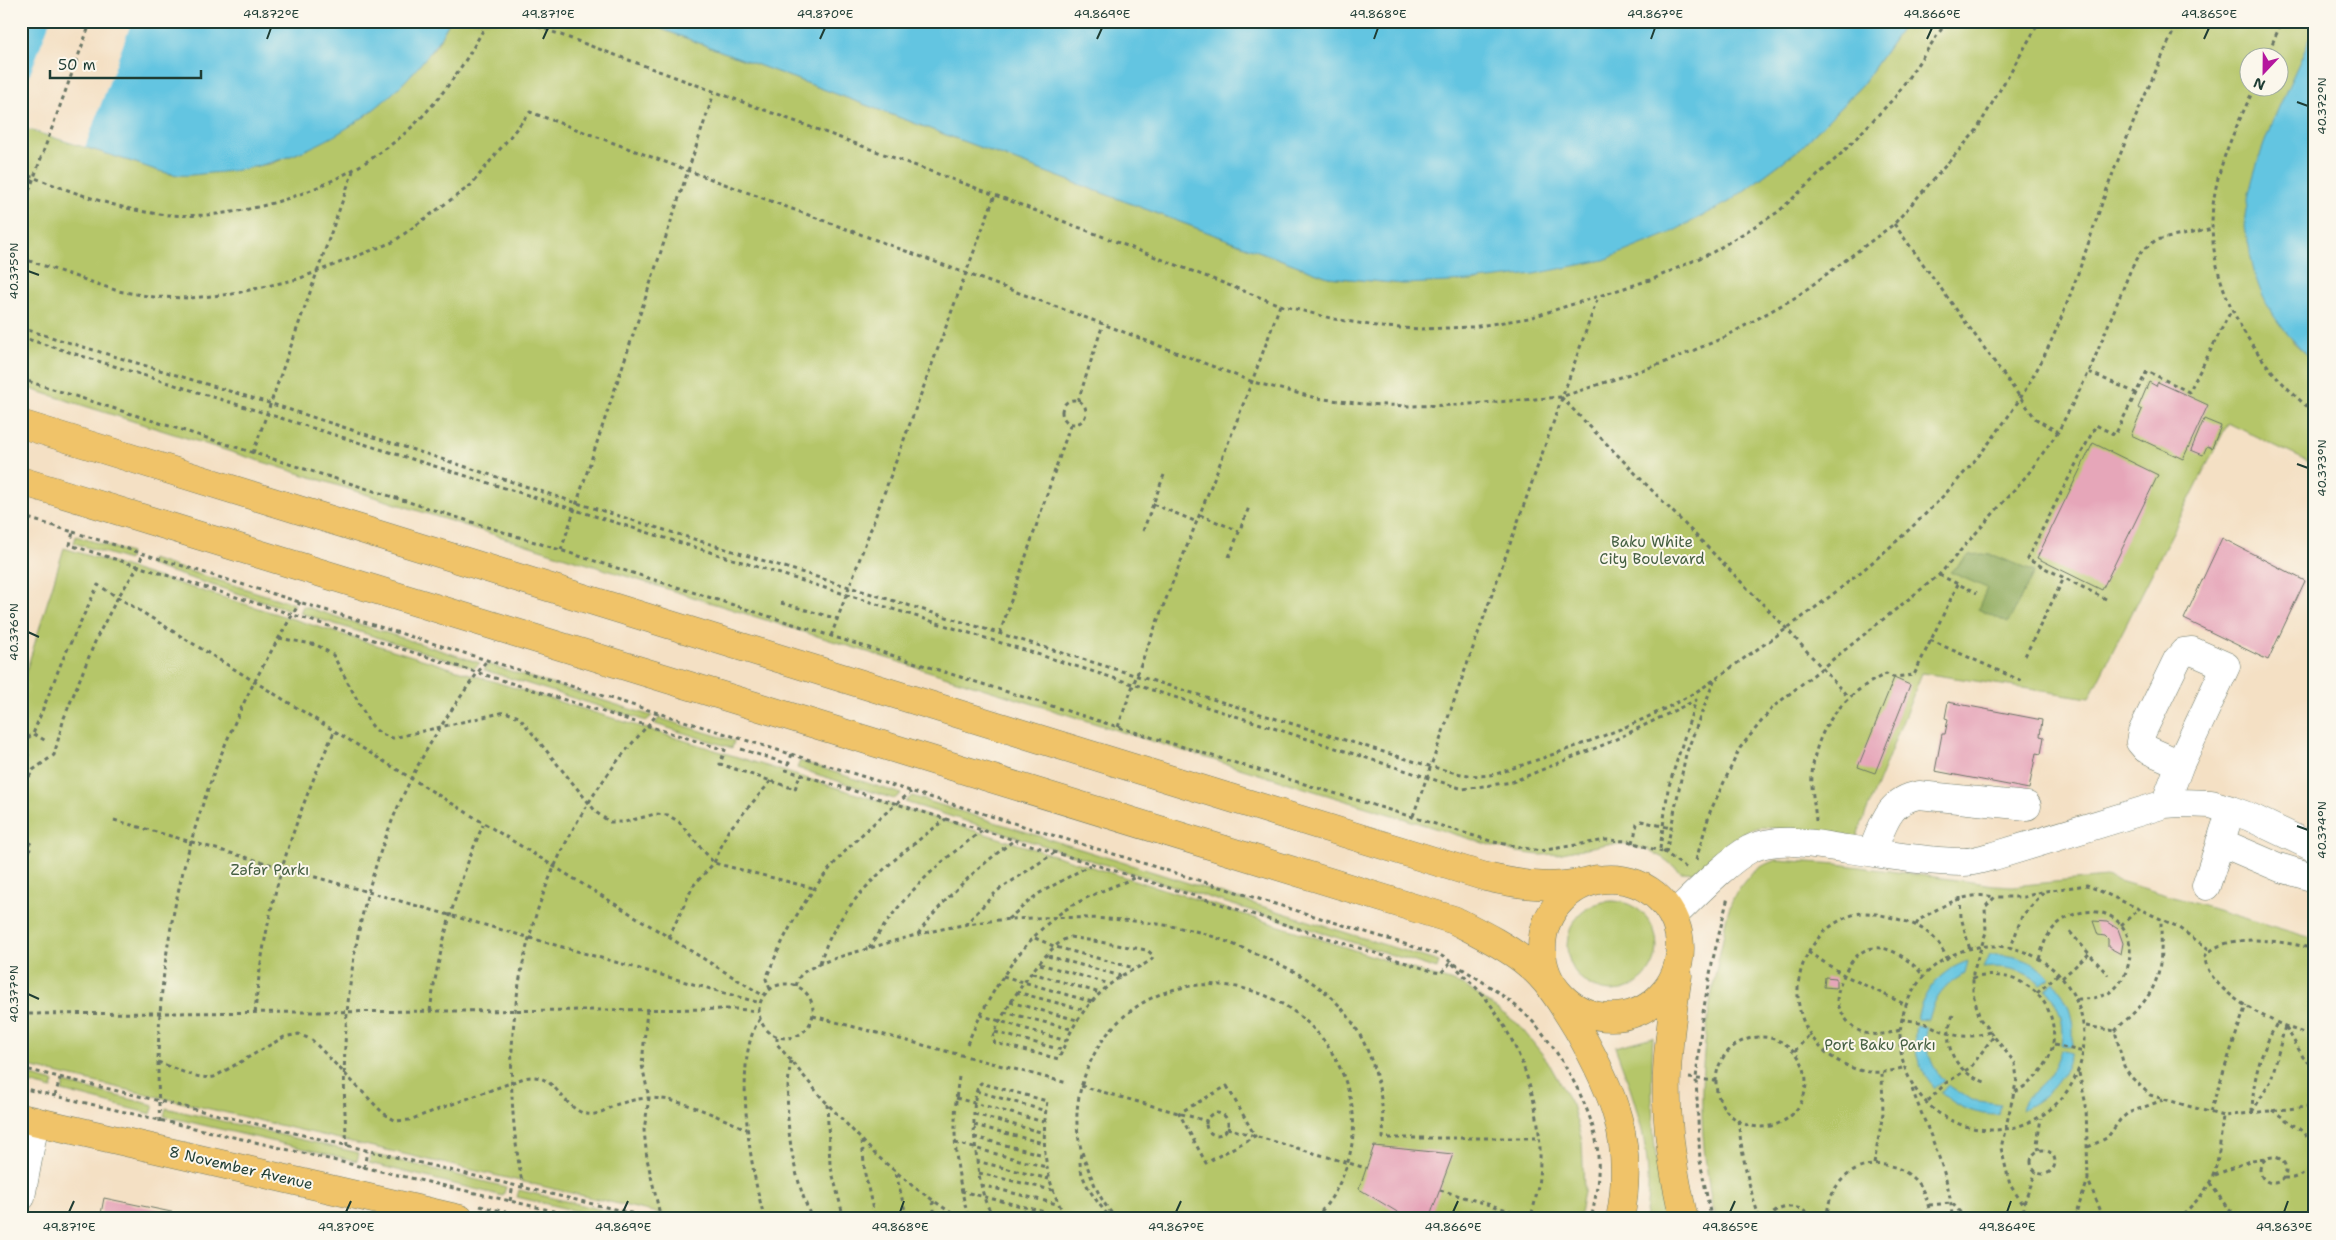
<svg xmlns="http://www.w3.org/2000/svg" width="2336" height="1240" viewBox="0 0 2336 1240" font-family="'Shantell Sans',sans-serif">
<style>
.green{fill:#b5c669;stroke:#6a824e;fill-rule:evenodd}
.forest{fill:#90ab5d;stroke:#587448}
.water{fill:#63c5e1;stroke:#41818a}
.pier{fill:#f4e0c4}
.building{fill:#e6a6b9}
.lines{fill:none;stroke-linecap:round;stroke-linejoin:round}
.minor-casing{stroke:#6a7666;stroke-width:29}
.major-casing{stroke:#6a7666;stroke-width:29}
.highway-casing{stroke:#6a7666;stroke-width:29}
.path{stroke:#6a7666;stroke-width:3;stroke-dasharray:4 4;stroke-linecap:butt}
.minor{stroke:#fff;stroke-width:28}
.major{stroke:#f0c369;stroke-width:28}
.highway{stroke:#f0c369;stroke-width:28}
.ticks{fill:none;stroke:#1f3d34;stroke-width:2}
.labels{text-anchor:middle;stroke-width:4;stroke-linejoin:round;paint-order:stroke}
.park-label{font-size:15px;fill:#445f41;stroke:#fbf7ec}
.street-label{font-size:15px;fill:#1f3d34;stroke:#fbf7ec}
.neatline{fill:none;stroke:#1f3d34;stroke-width:2}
.ticks-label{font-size:12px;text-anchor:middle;fill:#1f3d34}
</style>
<rect width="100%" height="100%" fill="#fbf7ec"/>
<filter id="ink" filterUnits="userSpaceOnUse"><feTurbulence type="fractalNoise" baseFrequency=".02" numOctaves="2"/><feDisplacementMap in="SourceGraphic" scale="10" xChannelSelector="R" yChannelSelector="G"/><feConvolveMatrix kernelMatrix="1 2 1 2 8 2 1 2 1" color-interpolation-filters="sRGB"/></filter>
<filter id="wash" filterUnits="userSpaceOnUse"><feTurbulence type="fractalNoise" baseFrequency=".0096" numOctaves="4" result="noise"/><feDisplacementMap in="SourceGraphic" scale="20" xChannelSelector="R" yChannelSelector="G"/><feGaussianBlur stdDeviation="1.12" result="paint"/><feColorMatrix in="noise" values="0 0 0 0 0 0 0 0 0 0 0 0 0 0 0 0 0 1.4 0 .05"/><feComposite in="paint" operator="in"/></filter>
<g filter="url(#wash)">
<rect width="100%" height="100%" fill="#f4e0c4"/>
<path class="green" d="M450,21H640L1328,277L1404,284L1729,202L1801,148L1862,85L1907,21H2315V28L2269,132L2253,180L2293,342L2315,362V465L2228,423L2089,698L1922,673L1856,838L1762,827C1733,831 1720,853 1702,873L1681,872L1663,858L1647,850L1628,845L1607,844L1557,854L1540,855L1517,852L1493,846L1119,731L21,386V127L174,175L271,164L307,149L367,115L402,84L436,46ZM2248,58H2278V88H2248Z
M76,536L130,553L128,560L74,543Z
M64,548L1224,908L1465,986L1518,1024L1547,1060L1572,1105L1582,1141L1584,1191L1579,1219H683L21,1065V688Z
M151,559L294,604L290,610L149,565Z
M303,606L480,663L474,668L300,613Z
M488,664L652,716L646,721L484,670Z
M659,718L734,741L732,748L655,724Z
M800,761L901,794L894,799L797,768Z
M912,796L1439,962L1437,969L905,802Z
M1777,860L1837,864L1994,885L2013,886L2106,877L2315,939V1219H1717C1711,1206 1710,1192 1708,1178C1695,1100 1704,1021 1722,944C1724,931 1726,915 1731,903C1740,883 1755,866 1777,860Z
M1567 946a45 45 0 1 1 90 0a45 45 0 1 1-90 0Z
M1653,1037C1650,1098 1652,1160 1668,1219H1645C1656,1158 1636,1102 1615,1047Z
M21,1073L54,1082L52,1089L21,1081Z
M64,1083L154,1105L151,1114L62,1091Z
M166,1108L359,1153L357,1161L164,1116Z
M372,1154L506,1187L503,1196L369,1163Z
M519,1190L641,1219H610L517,1197Z"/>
<path class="forest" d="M1983,554L1996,556L2034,572L2008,623L1978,609L1987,588L1950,572L1969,555Z"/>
<path class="water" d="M21,21H450C403,106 307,168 210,173C199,174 184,177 173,174C157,172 141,164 126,160C91,149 56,138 21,127Z
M640,21H1907L1862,85L1801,148L1729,202L1668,234L1604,260L1534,274L1471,281L1404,284L1328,277Z
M2315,27V362C2277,327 2256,298 2249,246C2247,237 2244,225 2245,216C2254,150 2289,88 2315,27Z
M1990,955C2012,954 2036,960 2050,978L2041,984C2025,970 2005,965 1984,968Z
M1968,961L1965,974C1945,984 1934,998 1929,1020L1917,1019C1923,990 1941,970 1968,961Z
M2054,982C2069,1001 2076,1022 2072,1046L2062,1045C2065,1024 2060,1006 2046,989Z
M1916,1025L1927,1027C1925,1048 1930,1065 1944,1081L1935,1088C1919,1070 1912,1050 1916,1025Z
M2061,1050L2071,1053C2064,1080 2047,1098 2021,1110C2027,1092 2033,1095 2045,1081C2053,1072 2058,1061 2061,1050Z
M1948,1085L1971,1100L2001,1104L1999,1115C1976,1115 1959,1108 1941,1093Z"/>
<path class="pier" d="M50,21H132L85,147L21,127V98Z"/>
<g id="blocks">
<path class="building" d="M2149,382L2156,386L2158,382L2208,405L2183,459L2131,435L2142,410L2138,408Z
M2204,419L2221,426L2212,448L2207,446L2203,455L2191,450Z
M2093,443L2158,475L2102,590L2037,558Z
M2222,538L2305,581L2268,660L2184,619Z
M1894,678L1910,685L1875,773L1858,767Z
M1948,702L2042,720L2040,736L2044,737L2041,754L2036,753L2029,789L1935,771L1942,734H1945L1948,719L1945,718Z
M2093,921L2107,922L2118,929L2123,943L2121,954L2108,947V939L2105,936L2098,935Z
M1825,977L1836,978V988L1824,987Z
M1374,1146L1453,1154L1429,1219H1409L1359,1189Z
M104,1198L200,1218V1219H100Z"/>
</g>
</g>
<g filter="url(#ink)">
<use href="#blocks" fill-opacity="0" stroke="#6a7666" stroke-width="1"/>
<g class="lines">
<g class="minor-casing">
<path id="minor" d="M2165,804L2180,764L2226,666L2192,651L2184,652L2177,660L2142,732L2140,742L2146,749L2180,764
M2220,842L2278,867L2315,878
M1872,852C1883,826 1888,800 1919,795L2027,806
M2206,886L2226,825
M1673,916C1693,897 1727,861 1750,849C1779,835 1817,845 1847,849C1886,854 1925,862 1964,862C1974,862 1984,858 1994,856L2165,804L2179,803L2211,804L2231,810L2250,817L2315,848
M21,1197L35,1121"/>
</g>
<g class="major-casing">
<path id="major" d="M21,424L1486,877C1525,886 1558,890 1597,879
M21,481L1454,920C1477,932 1501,943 1523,960C1547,978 1561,1002 1577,1028C1614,1092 1635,1143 1620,1219
M1542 948a69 69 0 1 1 138 0a69 69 0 1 1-138 0Z
M1678,975C1673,1008 1668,1041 1667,1074C1665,1123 1673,1172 1684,1219"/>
</g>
<g class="highway-casing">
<path id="highway" d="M21,1118L460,1219"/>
</g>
<path class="path" d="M523,21L995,195L1280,305L1334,319L1382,327L1421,329L1472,327L1529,318L1653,279L1713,252L1778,212L1843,152L1895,97L1947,21
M2266,58L2282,21
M2254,88C2240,120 2223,152 2216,187C2197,274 2250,361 2315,413
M21,173C66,189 111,208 159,214C251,225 369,179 429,109C453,82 471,53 488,21
M21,213L91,21
M1894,224L2036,419L2058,432
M21,258L118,291L154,297L191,298L232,294L298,279L393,242L471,185L530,112L1103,324L1253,382L1316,398L1363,404L1409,406L1458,405L1561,397L1666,362L1723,338L1796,297L1894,224L1976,131L2040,21
M21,328L272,404L577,503L1429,766C1453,772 1472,779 1496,774C1560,752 1626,731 1685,698C1710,685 1732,666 1756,650C1868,573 1983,479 2045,354C2071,301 2087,245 2107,189C2128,132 2153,77 2178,21
M21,337L1261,724L1463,789L1512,782L1608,743L1696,700L1668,789L1660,849L1689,870
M2089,372L2136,393
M21,379L1118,727L1494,842L1540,851L1606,840L1628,841L1662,852
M1561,397L1787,629L1848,697
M1062 412a12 12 0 1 1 24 0a12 12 0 1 1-24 0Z
M1078,401L1103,324
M253,453L353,171
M1153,504L1197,522
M1200,515L1239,531
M21,516L73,532L70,545L725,750L720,764L795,789L800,774
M1143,531L1164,475
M73,532L1440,955C1469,973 1498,990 1524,1013C1553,1039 1589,1101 1596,1140C1601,1165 1597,1194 1591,1219
M561,550L714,93
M1229,557L1249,507
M1939,575L1977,593
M2106,599L2027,559L2096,425L2115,435L2147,371L2189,392L2232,309
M781,603L838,619
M1000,633L1071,423
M831,636L995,195
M279,638L317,645L333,655L368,720C374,730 381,735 393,738L505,712L519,717L597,813L610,822H625L655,814L668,815L679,822L714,863L813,888
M1930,640L2024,682
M2025,656L2064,578
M1118,727C1168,585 1230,447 1280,305
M34,734L46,741
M21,743L33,734L62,661L98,585L764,996
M741,749L788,764
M21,750L29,756
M792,754L786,770L1135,877L1435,972L1441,973L1451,962C1464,976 1479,989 1490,1004C1533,1064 1554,1148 1530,1219
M21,791L33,770L54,755L64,718L97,637L118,597L138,567L143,553
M1413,816L1598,297
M114,820L760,1003
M1816,821C1815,806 1811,790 1812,775C1815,728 1844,693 1886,674L1893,677L1914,675L1958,584
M21,827L31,845L21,881
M1633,843L1637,824L1641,821L1671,828
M1666,853L1686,754L1715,678
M1696,860L1710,812L1740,748L1773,707L1939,575L2028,474L2058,432L2089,372L2131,269L2142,251L2156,240L2213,229
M1960,897L1961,917L1970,950
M1008,919L1038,894L1090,865
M965,925L997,891L1054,853
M1916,925L1919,920C1944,905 1965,891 1995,897
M2121,925L2140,908
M2070,932L2108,975
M918,934C945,897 977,868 1013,841
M669,937L693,886L714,863L728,831L771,781
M1070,937L1147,950L1153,955L1152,959C1144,966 1131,970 1121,976C1089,999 1072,1023 1059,1059L995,1043L992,1039C999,1015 1047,943 1070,937Z
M1035,938L1056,947L1134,968
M1900 1038a92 92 0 1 1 184 0a92 92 0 1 1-184 0Z
M869,948C902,897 933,866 982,831
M2315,949C2285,942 2228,930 2205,956C2205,993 2283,1029 2315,1036
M2010,950L2022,916L2045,891
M1808,952L1844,975L1906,1005
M1048,956L1121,976
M2039,959C2042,950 2044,941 2049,934C2064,910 2103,902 2122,926C2138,946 2129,982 2107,994C2098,998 2087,999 2077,999
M820,963C838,901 897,856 946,819
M1040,964L1110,984
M1032,973L1100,993
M1003,976L1092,1002
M1972,978C2050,959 2087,1054 2015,1092
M2062,978L2089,954
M759 1011a27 27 0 1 1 54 0a27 27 0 1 1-54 0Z
M796,986C797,983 798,979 800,976C809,963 861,951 877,946C917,934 958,924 999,920C1061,915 1139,917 1199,932C1219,938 1240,947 1259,955C1282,965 1306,976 1325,992C1366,1025 1386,1087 1383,1138H1539
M770,989L766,979C799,895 841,848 911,792
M1016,992L1084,1010
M2037,993L2058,974
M1010,1002L1077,1020
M647,1010L642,1065L649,1098L644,1130L647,1159L661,1219
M430,1011C439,946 457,885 483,825
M1004,1012L1071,1029
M255,1013C264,910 291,826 334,732
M21,1014L736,1009L759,1011
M980,1015L1066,1041
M1953,1015C1941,1044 1954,1072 1985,1082
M813,1016L1067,1083
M760,1019C731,1057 751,1175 765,1219
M1901,1019C1910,1021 1921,1021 1929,1025C1952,1036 1964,1040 1990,1032
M2086,1026L2115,1031L2124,1066L2131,1077L2150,1095L2223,1116L2315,1106
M2286,1027L2303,1057L2315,1068
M1900,1030C1869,1040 1849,1034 1837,1002C1837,991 1842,979 1847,969C1868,931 1902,951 1923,975
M2115,1031C2126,1019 2140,1009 2148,996C2164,973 2161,946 2161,919
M995,1032L1062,1050
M777,1037V1044L822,1098L876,1155L914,1187L960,1219
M1716 1082a45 45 0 1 1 90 0a45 45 0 1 1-90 0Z
M967,1044C988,998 1013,952 1053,919C1075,900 1107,889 1134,878
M2054,1045L2084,1052
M1795,1051L1809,1035
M791,1061C782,1113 791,1171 812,1219
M158,1062C175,1068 196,1080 214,1077L284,1037L299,1034L312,1040L383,1113L396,1121L409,1120L524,1078C556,1070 561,1109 587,1114C598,1116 606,1109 615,1105C625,1102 639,1098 649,1098C682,1098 717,1117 747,1129
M21,1068L656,1219
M1902,1068C1880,1075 1861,1074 1840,1062C1791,1035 1784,973 1823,933C1833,923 1849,914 1863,913C1875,913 1886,916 1897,919C1921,925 1939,936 1947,960
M2079,1073L2086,1105L2088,1180L2104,1219
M959,1077C951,1126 955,1172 969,1219
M1689,1078L1716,1081
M1081,1086L1207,1121
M1227,1086L1255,1136L1206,1163L1179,1113Z
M21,1088L588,1219
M1912,1089C1927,1130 1951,1174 1952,1219
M976,1091L1046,1111
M55,1096L60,1078
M956,1098L1044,1122
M1928,1101L1946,1083L1971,1067L1993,1037
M827,1104L830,1164L844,1219
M2272,1110L2302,1131L2315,1147
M2210,1112L2246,1005
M2252,1112C2253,1077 2260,1054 2277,1023
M2252,1112L2271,1081L2285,1026
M1206 1124a11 11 0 1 1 22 0a11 11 0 1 1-22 0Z
M974,1114L1044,1133
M1738,1120C1742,1154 1748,1186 1760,1219
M160,1122C150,985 179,847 235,722C253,681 277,641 300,602
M974,1125L1043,1143
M1227,1128L1366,1168
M974,1137L1044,1155
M862,1141L865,1174L875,1219
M955,1143L1046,1167
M347,1146C337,1021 354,894 410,781C431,738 459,698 487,660
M2088,1147L2107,1138L2120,1120L2128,1113L2163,1100
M2031 1162a12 12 0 1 1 24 0a12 12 0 1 1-24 0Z
M2039,1150L2037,1144L2041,1118
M1081,1154C1075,1176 1098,1203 1111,1219
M2260 1170a13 13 0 1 1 26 0a13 13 0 1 1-26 0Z
M976,1161L1049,1179
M1874,1164L1883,1113L1882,1074
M364,1168L367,1151
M979,1173L1052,1190
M896,1174L907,1219
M2215,1175L2252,1160L2265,1158
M2284,1178H2293L2315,1170
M2210,1183L2226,1206L2241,1219
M981,1185L1057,1204
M523,1187C494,1040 519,897 608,774C623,752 642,733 658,713
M1440,1190L1531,1217
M961,1191L1065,1217
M510,1201L513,1185
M933,1201L935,1219
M2024,1203L2036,1172
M1929,1205L1952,1203L1966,1219
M480,1206L535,1219
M1012,1219C1005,1216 991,1214 988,1207C978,1191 966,1095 981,1083L1047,1101C1041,1144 1044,1181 1067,1219
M1117,1219C1101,1203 1094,1184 1086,1163C1074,1134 1074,1105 1085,1075C1132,943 1317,960 1350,1097C1361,1138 1345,1189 1314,1219
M1713,1219L1710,1212L1700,1161L1696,1079L1702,1018L1712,963L1728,897
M1768,1219C1779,1203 1802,1203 1812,1219
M1827,1219C1828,1148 1927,1145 1930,1219
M2026,1219L2023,1204L2010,1185L2001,1148L2017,1079L2015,1063L1980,1019L1973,994V973L1986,932L1985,907L1995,897H2024L2045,891L2087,885L2176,926L2210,950
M2074,1219L2088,1180
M2177,1219C2220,1183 2217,1167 2223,1116"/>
<use href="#minor" class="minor"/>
<use href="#major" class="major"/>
<use href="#highway" class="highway"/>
</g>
</g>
<path class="ticks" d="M267,39L271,28M543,39L548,28M820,39L825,28M1097,39L1102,28M1374,39L1378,28M1651,39L1655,28M1927,39L1932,28M2204,39L2209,28M2297,102L2308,106M28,271L39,275M2297,464L2308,468M28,632L39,637M2297,826L2308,830M28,994L39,999M69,1212L74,1201M346,1212L351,1201M623,1212L628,1201M900,1212L904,1201M1176,1212L1181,1201M1453,1212L1458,1201M1730,1212L1735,1201M2007,1212L2011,1201M2284,1212L2288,1201"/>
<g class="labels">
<g class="park-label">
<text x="1652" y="547">Baku White<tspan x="1652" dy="17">City Boulevard</tspan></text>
<text x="270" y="875">Zəfər Parkı</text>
<text x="1880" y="1050">Port Baku Parkı</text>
</g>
<g class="street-label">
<text transform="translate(241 1168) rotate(13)" y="5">8 November Avenue</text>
</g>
</g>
<rect width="2336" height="1240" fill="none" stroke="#fbf7ec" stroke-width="55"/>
<g transform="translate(2264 72) rotate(202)"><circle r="24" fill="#fbf7ec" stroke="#a3ada2"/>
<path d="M0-4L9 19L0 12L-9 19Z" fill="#b5179e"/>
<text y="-8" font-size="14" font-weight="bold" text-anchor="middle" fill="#1f3d34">N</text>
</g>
<path d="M50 70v8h151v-8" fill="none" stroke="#1f3d34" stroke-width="2.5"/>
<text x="58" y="70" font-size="15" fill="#1f3d34" stroke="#fbf7ec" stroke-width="4" paint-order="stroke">50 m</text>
<rect x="28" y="28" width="2280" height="1184" class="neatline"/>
<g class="ticks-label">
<text x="271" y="18">49.872°E</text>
<text x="548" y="18">49.871°E</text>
<text x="825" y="18">49.870°E</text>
<text x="1102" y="18">49.869°E</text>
<text x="1378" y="18">49.868°E</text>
<text x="1655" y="18">49.867°E</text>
<text x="1932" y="18">49.866°E</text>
<text x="2209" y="18">49.865°E</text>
<text transform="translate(2322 106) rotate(-90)" y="4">40.372°N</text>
<text transform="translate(14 271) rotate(-90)" y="4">40.375°N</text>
<text transform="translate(2322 468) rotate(-90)" y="4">40.373°N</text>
<text transform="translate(14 632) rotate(-90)" y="4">40.376°N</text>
<text transform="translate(2322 830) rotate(-90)" y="4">40.374°N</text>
<text transform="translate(14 994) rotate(-90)" y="4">40.377°N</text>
<text x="69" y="1231">49.871°E</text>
<text x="346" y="1231">49.870°E</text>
<text x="623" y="1231">49.869°E</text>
<text x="900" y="1231">49.868°E</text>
<text x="1176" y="1231">49.867°E</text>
<text x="1453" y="1231">49.866°E</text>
<text x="1730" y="1231">49.865°E</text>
<text x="2007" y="1231">49.864°E</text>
<text x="2284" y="1231">49.863°E</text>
</g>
</svg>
